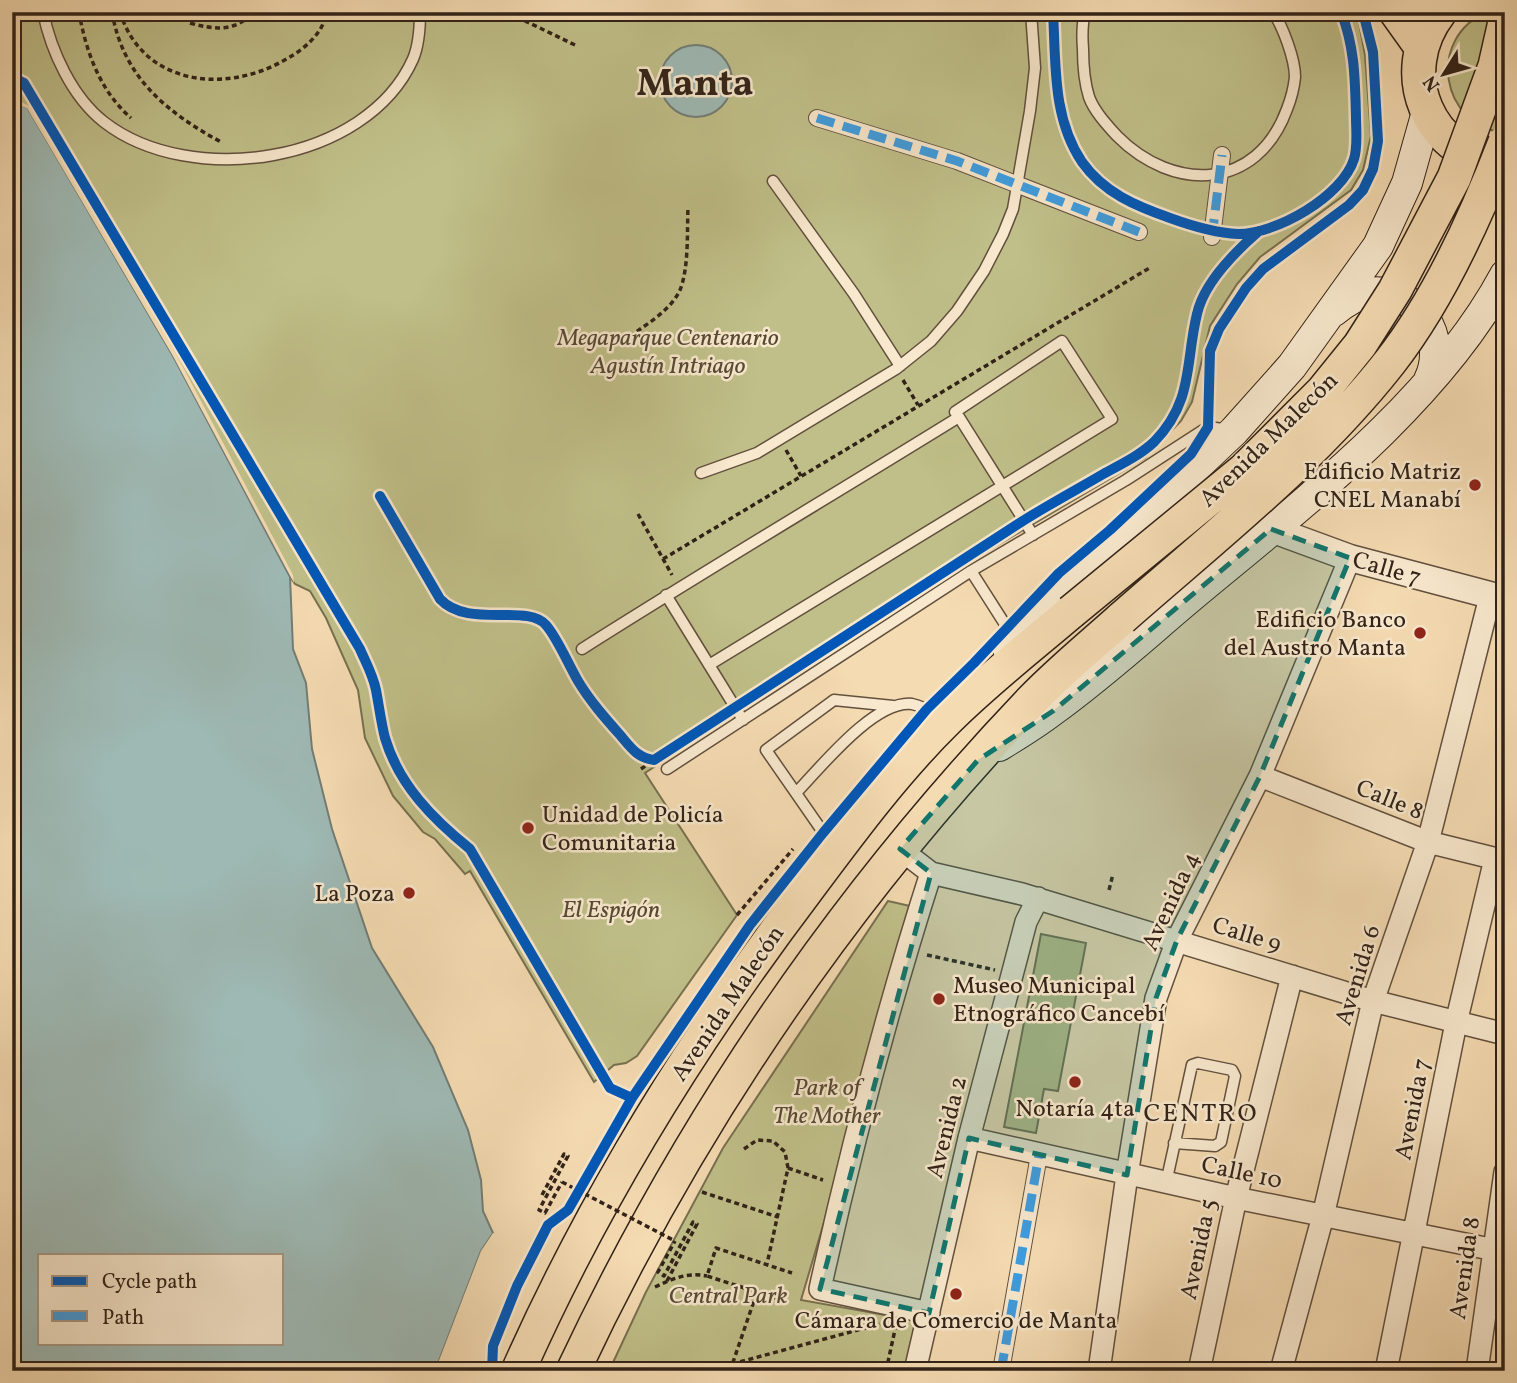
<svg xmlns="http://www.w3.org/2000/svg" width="1517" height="1383" viewBox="0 0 1517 1383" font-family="Vollkorn,serif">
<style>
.green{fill:#c0bf89;stroke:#787050;stroke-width:2}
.water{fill:#9eb9b4;stroke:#727d76;stroke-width:2;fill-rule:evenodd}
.pier{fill:#f5dbb2}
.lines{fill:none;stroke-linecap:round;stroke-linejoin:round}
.service-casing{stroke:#62503e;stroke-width:13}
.pedestrian-casing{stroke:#62503e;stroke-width:18}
.minor-casing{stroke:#62503e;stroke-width:24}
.tertiary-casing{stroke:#62503e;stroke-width:29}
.secondary-casing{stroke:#312218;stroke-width:32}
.primary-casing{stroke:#312218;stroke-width:36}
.path{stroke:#312218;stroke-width:3.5;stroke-dasharray:5 3.5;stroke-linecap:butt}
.service{stroke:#f8e8cd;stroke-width:10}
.pedestrian{stroke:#f8e8cd;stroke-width:16}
.minor{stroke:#f8e8cd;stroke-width:21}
.tertiary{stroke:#f8e8cd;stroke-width:26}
.secondary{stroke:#f8e8cd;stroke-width:30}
.primary{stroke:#f5dbb2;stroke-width:33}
.primary-bridge-casing{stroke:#312218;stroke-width:36;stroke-linecap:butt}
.path-bridge{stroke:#312218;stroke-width:3.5;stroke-dasharray:5 3.5;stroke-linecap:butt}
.primary-bridge{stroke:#f5dbb2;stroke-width:33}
.quiet{stroke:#3e9cdf;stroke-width:9;stroke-dasharray:18 9;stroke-linecap:butt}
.cycleway-casing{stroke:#f8e8cd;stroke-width:15}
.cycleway{stroke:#0057b8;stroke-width:10}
.marked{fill:#0f766e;fill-opacity:0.2;stroke:#0f766e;stroke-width:5;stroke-dasharray:14 9;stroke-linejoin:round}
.poi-dot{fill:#8f2418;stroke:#f8e8cd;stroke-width:2.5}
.labels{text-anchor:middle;stroke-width:5;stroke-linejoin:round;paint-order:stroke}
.park-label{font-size:24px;font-style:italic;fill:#554934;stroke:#f8e8cd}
.street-label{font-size:24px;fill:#312218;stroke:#f8e8cd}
.poi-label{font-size:24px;fill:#312218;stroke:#f8e8cd;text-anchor:end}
.neighbourhood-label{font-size:26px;letter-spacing:2px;fill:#312218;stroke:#f8e8cd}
.town-label{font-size:38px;font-weight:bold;fill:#312218;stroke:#f8e8cd}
</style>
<rect width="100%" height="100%" fill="#f5dbb2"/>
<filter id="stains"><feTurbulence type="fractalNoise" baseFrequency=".00286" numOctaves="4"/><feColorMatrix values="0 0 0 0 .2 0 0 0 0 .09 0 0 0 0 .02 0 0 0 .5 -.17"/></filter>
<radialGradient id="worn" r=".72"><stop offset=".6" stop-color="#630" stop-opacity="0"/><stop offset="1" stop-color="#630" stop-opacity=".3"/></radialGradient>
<path class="green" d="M12,12H1357L1365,55L1371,136L1363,170L1351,190L1260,257L1237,284L1210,326L1192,402L1181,421L1145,458L925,588L645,773L737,915L637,1056L626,1063L614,1065L594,1082L470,871L465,874L435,839L423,832L393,796L365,738L358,690L326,618L310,591L295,584L290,577L173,356L27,108L12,103Z
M1487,12H1505V133C1440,126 1426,38 1487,12Z
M888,901L910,906L854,1121L801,1300L919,1321L908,1371H609L646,1292L723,1148Z
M1041,934L1086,943L1058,1091L1044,1089L1036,1133L1004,1127Z"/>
<path class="water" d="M660 81a36 36 0 1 1 72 0a36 36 0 1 1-72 0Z
M12,103L27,107L173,356L290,577L293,649L306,683L312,749L332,829L372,948L433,1047L468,1130L481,1180L483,1211L493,1233L481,1251L435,1371H12ZM40,1255H282V1343H40Z"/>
<path class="pier" d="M13,99L30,106L176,354L293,575L294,583L173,356L27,108L12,103Z
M493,1233L497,1234L485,1252L439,1371H435L481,1251Z"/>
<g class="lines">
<g class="service-casing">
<path id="service" d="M43,12C51,51 72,97 104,122C190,189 366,164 413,59C419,45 420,28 420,12
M1085,12C1082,24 1082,37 1083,49C1083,65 1084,81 1089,97C1094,111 1107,125 1117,136C1174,193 1257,191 1287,109C1291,99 1294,87 1295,77C1295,59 1283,27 1273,12
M773,181L854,294L900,366
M959,417L1033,535
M701,473L757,453L896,369L931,341L957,311L984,271L1003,234L1013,209L1030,111L1035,68L1031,12
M971,571L1015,640
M666,595L743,720
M582,649C706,570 833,495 959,417L955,412L1062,341L1112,419L709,665
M667,769L971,571L1126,480L1208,427L1230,430
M796,793C821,767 874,700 912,704C922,706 933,712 942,717
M834,848L766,750L834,700L893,706
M1166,1183L1192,1065L1198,1063L1232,1070L1235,1076L1221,1142L1215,1146L1174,1143"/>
</g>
<g class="pedestrian-casing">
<path id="pedestrian" d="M817,118L957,161L1139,232
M1212,237L1222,155
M1001,1371L1039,1155"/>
</g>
<g class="minor-casing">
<path id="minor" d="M1260,776L1428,842L1505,861
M900,849L931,873L1022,894L1373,1001L1505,1034
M969,1138L1236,1198L1505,1252
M929,1313L820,1289C851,1148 887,1010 931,873
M915,1371L969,1138L1026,922L1038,898
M1099,1371L1127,1175L1156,998L1177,940L1260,776L1350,558
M1199,1371L1236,1198L1292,976
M1281,1371L1323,1216L1373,1001L1428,842L1490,597
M1386,1371L1456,1023L1495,859
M1477,1371L1505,1172"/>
</g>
<g class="tertiary-casing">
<path id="tertiary" d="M1271,529L1350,558L1505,599"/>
</g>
<g class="secondary-casing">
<path id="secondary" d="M1334,311C1344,303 1355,295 1368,293C1417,286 1449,338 1429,380
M1009,653L1016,641L1041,614L1234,431L1292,366L1378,246L1407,183L1427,112
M999,746C1017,735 1035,724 1052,711C1105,673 1153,628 1204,586C1309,499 1440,397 1505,275"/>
</g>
<g class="primary-casing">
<path id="primary" d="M1396,12L1421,47
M1440,12C1393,73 1428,156 1505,165
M518,1371C594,1200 693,1040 806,891C850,832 895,771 947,720C986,681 1030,647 1071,612
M573,1371C689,1124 844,897 1032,700C1060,671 1092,645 1122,618"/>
</g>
<path class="path" d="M79,12C86,52 100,91 131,118
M112,12C123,77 166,112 221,142
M120,12C142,84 222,94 281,62C302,51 322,36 327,12
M492,12L515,16L575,45
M190,23C215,30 235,32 254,12
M623,341C642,327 670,312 680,290C689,268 687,231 688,207
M903,380L918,405
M786,450L801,476
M638,514L672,575
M663,559L1151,267
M641,769L654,760
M1109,890L1113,874
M737,915L793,849
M927,955L995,970
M744,1149L757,1140L773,1141L785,1152L788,1168L767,1264
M788,1168L823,1180
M702,1192L778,1217
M542,1195L564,1154L568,1156L539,1210L545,1213L562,1182
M667,1281L697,1224L693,1222L664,1276L658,1272L675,1241
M655,1287C672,1279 687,1272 707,1276
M785,1301L707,1276L716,1248L792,1273
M732,1364L880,1324
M730,1371L757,1292
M886,1371L896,1325"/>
<use href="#service" class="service"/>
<use href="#pedestrian" class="pedestrian"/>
<use href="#minor" class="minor"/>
<use href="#tertiary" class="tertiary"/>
<use href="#secondary" class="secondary"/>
<use href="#primary" class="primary"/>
<g class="primary-bridge-casing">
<path id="primary-bridge" d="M1071,612L1244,470L1322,392L1360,345L1395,290L1454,178L1495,66L1505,22
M1122,618C1214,537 1314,459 1390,362C1439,299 1477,215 1505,142"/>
</g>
<path class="path-bridge" d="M562,1182L675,1241"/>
<use href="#primary-bridge" class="primary-bridge"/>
<path class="quiet" d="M817,118L957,161L1139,232
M1212,237L1222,155
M1001,1371L1039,1155"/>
<g class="cycleway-casing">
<path id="cycleway" d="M1053,12C1056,63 1052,117 1082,162C1104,193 1136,206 1170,218C1192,226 1215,233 1238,234C1276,234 1342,197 1354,159C1358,146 1356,131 1356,117C1355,80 1355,47 1341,12
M12,77L24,83L360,649C366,663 373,675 376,690C379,706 381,722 385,738C399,785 433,819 470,849L610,1088L632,1098
M380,496L440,599C468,629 527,603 546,625C558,639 568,664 578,681C590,701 605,718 621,736C631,748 638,758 654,760C775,681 896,602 1018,524C1046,506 1076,490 1105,473C1122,464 1140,455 1154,442C1194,401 1185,363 1197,314C1204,282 1236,251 1259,231
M492,1371L493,1346L517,1286L548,1225L568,1210L632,1098L750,925L823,833L927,709L974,663L1059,573L1110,530L1191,454L1208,427L1210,351L1219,329L1246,288L1263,269L1349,205L1363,190L1373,169L1378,141L1373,52L1363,12"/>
</g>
<use href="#cycleway" class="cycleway"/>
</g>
<path class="marked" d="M1271,529L1350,558L1260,776L1177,940L1156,998L1127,1175L969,1138L929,1313L820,1289L931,873L900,849L978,760L1053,711Z"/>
<g class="poi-dot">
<circle cx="1475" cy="485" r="7"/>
<circle cx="1420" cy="633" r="7"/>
<circle cx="528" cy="828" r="7"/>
<circle cx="409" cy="893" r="7"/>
<circle cx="939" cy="999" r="7"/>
<circle cx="1075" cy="1082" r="7"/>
<circle cx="956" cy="1294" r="7"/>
</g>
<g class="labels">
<g class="park-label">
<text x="668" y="345">Megaparque Centenario<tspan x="668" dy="28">Agustín Intriago</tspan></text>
<text x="611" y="917">El Espigón</text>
<text x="827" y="1095">Park of<tspan x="827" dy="28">The Mother</tspan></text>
<text x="728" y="1303">Central Park</text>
</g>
<g class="street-label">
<text transform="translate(1268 439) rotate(-44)" y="8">Avenida Malecón</text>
<text transform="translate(1387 568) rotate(16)" y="8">Calle 7</text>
<text transform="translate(1390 799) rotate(22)" y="8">Calle 8</text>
<text transform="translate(1170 901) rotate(-65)" y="8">Avenida 4</text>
<text transform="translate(1247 934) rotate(17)" y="8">Calle 9</text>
<text transform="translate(1357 975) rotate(-73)" y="8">Avenida 6</text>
<text transform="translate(727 1003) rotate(-56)" y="8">Avenida Malecón</text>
<text transform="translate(1412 1109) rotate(-79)" y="8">Avenida 7</text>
<text transform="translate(946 1127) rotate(-76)" y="8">Avenida 2</text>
<text transform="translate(1242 1172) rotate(12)" y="8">Calle 10</text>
<text transform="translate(1198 1249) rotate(-78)" y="8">Avenida 5</text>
<text transform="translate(1464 1268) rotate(-82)" y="8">Avenida 8</text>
</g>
<g class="poi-label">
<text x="1461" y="479">Edificio Matriz<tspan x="1461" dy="28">CNEL Manabí</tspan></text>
<text x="1406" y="627">Edificio Banco<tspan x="1406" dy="28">del Austro Manta</tspan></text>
<text x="542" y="822" text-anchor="start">Unidad de Policía<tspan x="542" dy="28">Comunitaria</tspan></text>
<text x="395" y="901">La Poza</text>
<text x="953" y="993" text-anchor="start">Museo Municipal<tspan x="953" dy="28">Etnográfico Cancebí</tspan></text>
<text x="1075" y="1116" text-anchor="middle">Notaría 4ta</text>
<text x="956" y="1328" text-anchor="middle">Cámara de Comercio de Manta</text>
</g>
<g class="neighbourhood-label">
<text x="1201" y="1121">CENTRO</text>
</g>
<g class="town-label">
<text x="695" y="95">Manta</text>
</g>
</g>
<rect width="1517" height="1383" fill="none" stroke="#f5dbb2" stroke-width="42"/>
<rect x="14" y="14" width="1489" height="1355" fill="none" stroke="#312218" stroke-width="3.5"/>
<rect x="21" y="21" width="1475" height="1341" fill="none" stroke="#312218" stroke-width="2"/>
<rect x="38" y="1254" width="245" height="91" fill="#f8e8cd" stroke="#a89985" stroke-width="2"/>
<rect x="52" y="1276" width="35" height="10" fill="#0057b8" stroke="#a89985" stroke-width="2"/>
<text x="102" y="1288" font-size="21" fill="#312218">Cycle path</text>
<rect x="52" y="1311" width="35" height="10" fill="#3e9cdf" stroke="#a89985" stroke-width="2"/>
<text x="102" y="1324" font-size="21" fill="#312218">Path</text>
<g transform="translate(1444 74) rotate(233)" stroke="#f8e8cd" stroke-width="5" paint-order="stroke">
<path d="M0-5L12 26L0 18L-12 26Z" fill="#312218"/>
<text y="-10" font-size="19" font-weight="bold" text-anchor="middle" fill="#312218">N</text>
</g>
<rect width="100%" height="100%" filter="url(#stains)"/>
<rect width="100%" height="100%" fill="url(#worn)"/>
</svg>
